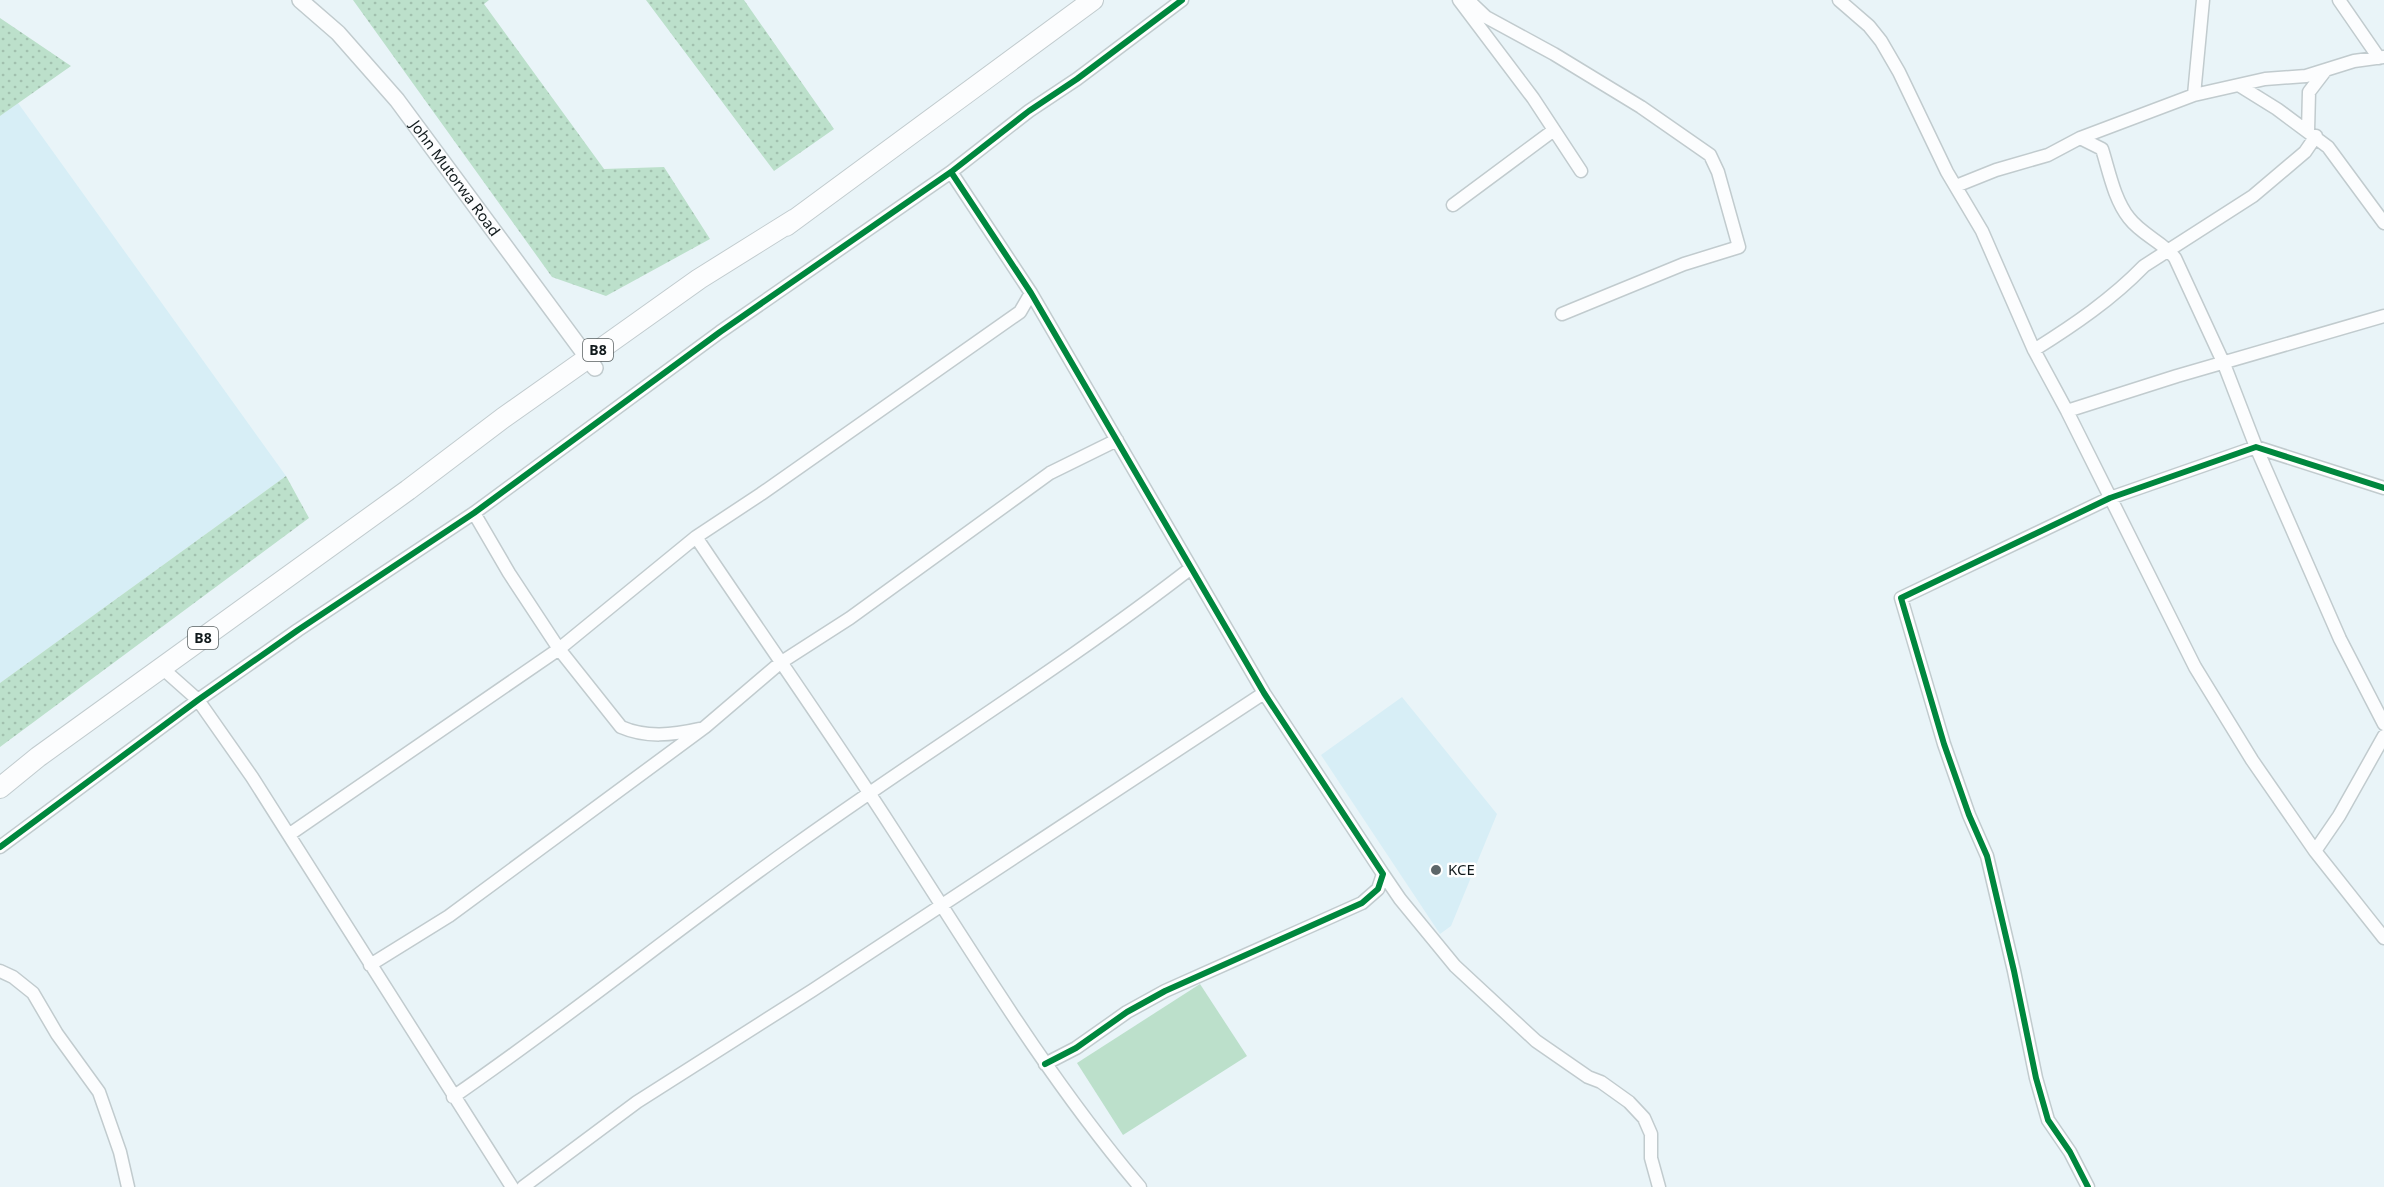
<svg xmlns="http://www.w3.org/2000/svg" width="2384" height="1187" viewBox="0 0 2384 1187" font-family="'Noto Sans',sans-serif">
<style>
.built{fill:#d7eef6}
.grass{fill:url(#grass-dots)}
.garden{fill:#bce0cb}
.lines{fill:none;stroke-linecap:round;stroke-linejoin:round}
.minor-casing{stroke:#c1cbce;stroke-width:15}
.tertiary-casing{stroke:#c1cbce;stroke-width:18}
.trunk-casing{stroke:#c1cbce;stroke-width:22}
.minor{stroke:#fcfdfe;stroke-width:12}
.tertiary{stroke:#fcfdfe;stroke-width:15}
.trunk{stroke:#fcfdfe;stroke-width:20}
.cycleway-casing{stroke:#fff;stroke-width:10}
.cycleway{stroke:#00873e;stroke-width:6}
.poi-dot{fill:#5d6669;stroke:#fff;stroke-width:2}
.labels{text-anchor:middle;stroke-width:5;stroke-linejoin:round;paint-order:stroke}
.shield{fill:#fff;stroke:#585f60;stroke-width:1.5}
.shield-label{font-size:14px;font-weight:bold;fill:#111a1c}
.street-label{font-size:15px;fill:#111a1c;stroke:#fff}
.poi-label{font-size:15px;fill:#111a1c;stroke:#fff;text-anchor:start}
</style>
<defs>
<pattern id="grass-dots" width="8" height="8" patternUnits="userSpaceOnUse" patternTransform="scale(1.5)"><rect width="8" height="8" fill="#bce0cb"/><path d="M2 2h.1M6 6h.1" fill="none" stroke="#a1c0ae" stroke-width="1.8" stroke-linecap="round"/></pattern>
</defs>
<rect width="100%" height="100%" fill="#e9f4f8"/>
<path class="built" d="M18,103L286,476L0,683V116Z
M1402,697L1497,814L1451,926L1440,934L1321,755Z"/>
<path class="grass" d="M353,0H489L484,4L604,169L664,167L710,239L606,296L552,277Z
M646,0H744L834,129L774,171Z
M0,18L71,66L0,116Z
M286,476L309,518L0,747V683Z"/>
<path class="garden" d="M1200,984L1247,1056L1123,1135L1077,1063Z"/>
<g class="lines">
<g class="minor-casing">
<path id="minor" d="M1459,0L1533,98L1581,171
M1468,0L1486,17L1554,54L1641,107L1710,155L1718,172L1739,247L1684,264L1562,314
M1839,0L1869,26L1881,41L1899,72L1947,172L1982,231L2034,350L2067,411L2195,667L2252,760L2315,851L2384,938
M2339,0L2379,58
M2240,86L2277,109L2328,147L2384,223
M2194,95L2203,0
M2308,131L2309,92L2325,71
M2080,138L2102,149C2109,171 2114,199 2129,218C2142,235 2163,242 2175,258L2224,364L2256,447L2340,639L2384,724
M951,172L1031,293L1264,693L1383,874L1378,889L1362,903L1165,991L1127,1012L1076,1048L1045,1064
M1956,186L1996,170L2048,155L2080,138L2194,95L2265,79L2306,76L2354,61L2384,57
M1453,205L1554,130
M2034,350C2074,325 2112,299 2144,266L2253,196L2305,152L2316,136
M2067,411L2177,376L2384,316
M474,513L509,573L559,649L621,727C646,738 673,735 699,729
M696,537C761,634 829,730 892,828C971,950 1046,1076 1140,1187
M162,668L198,700L252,777L512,1187
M290,834L559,649L696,537L761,494L1020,312L1031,293
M0,847L198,700L298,630L474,513L720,332L951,172L1029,111L1077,79L1182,0
M2315,851L2339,816L2384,736
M1383,874L1400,899L1455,966L1536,1041L1588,1077L1601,1082L1629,1102L1644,1118L1651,1134V1158L1659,1187
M370,965L449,916L705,727L780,663L850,618L1050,473L1117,440
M0,971L13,977L33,993L57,1034L99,1092L120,1152L128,1187
M453,1097C568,1018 677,929 791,848C923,753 1062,668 1191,568
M523,1187L637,1102L813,990L1264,693
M2088,1187L2070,1152L2048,1120L2036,1078L2014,971L1987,856L1969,815L1944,744L1901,598L2110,498L2256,447L2384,488"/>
</g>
<g class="tertiary-casing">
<g id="tertiary">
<path id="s1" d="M300,0L338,33L397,100L595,368"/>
</g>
</g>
<g class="trunk-casing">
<path id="trunk" d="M786,226L1093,0
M0,788L38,757L408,490L503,418L588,358L699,279L795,219"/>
</g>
<use href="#minor" class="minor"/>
<use href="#tertiary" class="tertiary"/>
<use href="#trunk" class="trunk"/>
<g class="cycleway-casing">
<path id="cycleway" d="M951,172L1031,293L1264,693L1383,874L1378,889L1362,903L1165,991L1127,1012L1076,1048L1045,1064
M0,847L198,700L298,630L474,513L720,332L951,172L1029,111L1077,79L1182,0
M2088,1187L2070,1152L2048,1120L2036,1078L2014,971L1987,856L1969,815L1944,744L1901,598L2110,498L2256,447L2384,488"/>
</g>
<use href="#cycleway" class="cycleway"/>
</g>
<circle class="poi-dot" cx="1436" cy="870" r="6"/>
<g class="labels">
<g class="shield">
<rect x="583" y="339" width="30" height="22" rx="4.5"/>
<rect x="188" y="627" width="30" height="22" rx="4.5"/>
</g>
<g class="shield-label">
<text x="598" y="355">B8</text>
<text x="203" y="643">B8</text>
</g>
<g class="street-label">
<text dy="5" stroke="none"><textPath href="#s1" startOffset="237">John Mutorwa Road</textPath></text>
</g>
<g class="poi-label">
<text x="1448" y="875">KCE</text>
</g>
</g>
</svg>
